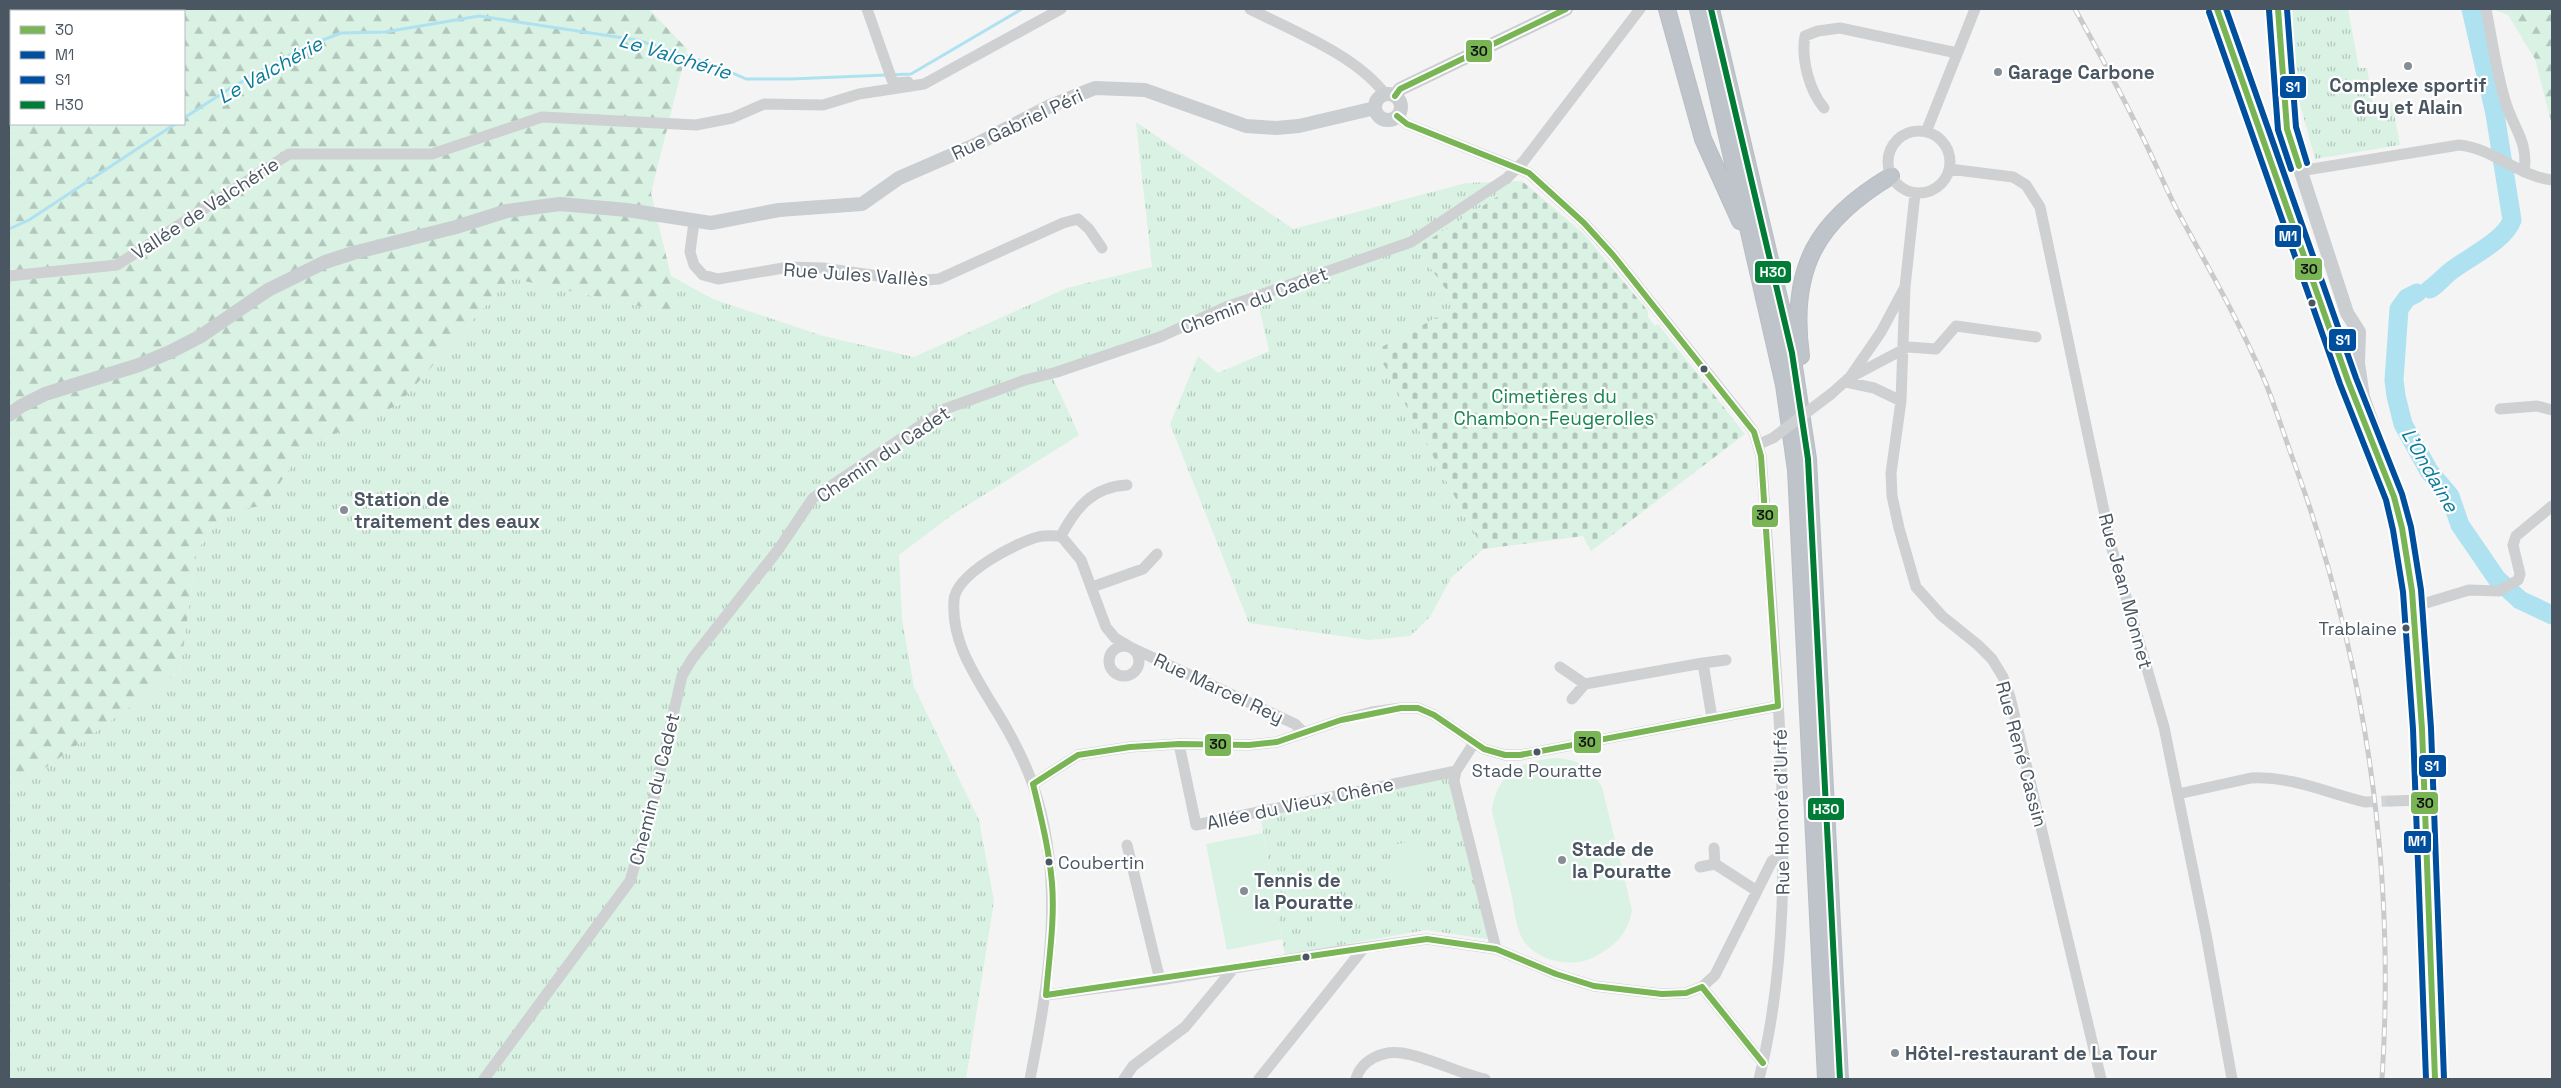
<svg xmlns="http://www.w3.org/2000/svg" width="2561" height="1088" viewBox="0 0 2561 1088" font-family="'Space Grotesk',sans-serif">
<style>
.grass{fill:url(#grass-tufts)}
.forest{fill:url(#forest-firs);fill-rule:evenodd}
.cemetery{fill:url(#cemetery-stones)}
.pitch{fill:#d9f2e3}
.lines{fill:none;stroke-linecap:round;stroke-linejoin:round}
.stream{stroke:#aee2f0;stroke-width:3}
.river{stroke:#aee2f0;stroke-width:19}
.minor-tunnel{stroke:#d2d4d7;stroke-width:11;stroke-dasharray:11 5.5;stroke-linecap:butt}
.highway-casing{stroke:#b9bec3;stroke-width:18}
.minor{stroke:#ced0d2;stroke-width:11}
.major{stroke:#caced1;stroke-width:14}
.highway{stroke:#bec4c9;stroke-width:16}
.rail-casing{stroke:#c9cacc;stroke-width:5}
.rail{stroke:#fff;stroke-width:3;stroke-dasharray:9;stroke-linecap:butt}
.minor-bridge{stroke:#ced0d2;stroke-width:11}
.bus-1-casing{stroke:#fff;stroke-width:10}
.bus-2-casing{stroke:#fff;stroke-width:10}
.bus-3-casing{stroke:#fff;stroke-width:10}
.bus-4-casing{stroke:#fff;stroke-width:10}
.bus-1{stroke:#79b555;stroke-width:6}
.bus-2{stroke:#004f9f;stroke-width:6}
.bus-3{stroke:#004f9f;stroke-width:6}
.bus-4{stroke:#007c36;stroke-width:6}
.poi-dot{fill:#868d94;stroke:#fff;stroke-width:2}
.bus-dot{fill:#4a5661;stroke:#fff;stroke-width:2}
.labels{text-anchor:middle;stroke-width:4.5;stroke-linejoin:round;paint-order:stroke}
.bus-label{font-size:18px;fill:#4a5661;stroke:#fff;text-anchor:end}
.poi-label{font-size:19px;font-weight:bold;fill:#4a5661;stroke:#fff;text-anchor:start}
.street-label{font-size:19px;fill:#4a5661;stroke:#fff}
.park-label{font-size:19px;fill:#17864f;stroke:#fff}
.water-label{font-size:20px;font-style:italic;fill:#0c7c9b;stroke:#fff}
.line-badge{stroke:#fff;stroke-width:2}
.badge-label{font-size:14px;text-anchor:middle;font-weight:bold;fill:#fff}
.pale-badge-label{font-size:14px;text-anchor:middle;font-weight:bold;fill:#111}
</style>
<defs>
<pattern id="grass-tufts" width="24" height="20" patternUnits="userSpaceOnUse" patternTransform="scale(1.25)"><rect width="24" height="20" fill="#d9f2e3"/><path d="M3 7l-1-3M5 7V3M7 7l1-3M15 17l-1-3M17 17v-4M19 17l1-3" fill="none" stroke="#b2c7bb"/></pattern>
<pattern id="forest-firs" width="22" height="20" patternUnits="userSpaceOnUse" patternTransform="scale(1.25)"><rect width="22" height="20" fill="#d9f2e3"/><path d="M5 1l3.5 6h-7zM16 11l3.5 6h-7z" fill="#b2c7bb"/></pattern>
<pattern id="cemetery-stones" width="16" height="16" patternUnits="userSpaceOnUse" patternTransform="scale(1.25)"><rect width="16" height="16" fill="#d9f2e3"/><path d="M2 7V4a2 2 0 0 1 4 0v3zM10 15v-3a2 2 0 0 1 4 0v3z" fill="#b2c7bb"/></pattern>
</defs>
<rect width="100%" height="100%" fill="#f4f4f4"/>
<path class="grass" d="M2288,9H2348L2359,68H2367L2373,104L2392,102L2400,145L2315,159L2288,60Z
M1136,122L1293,229L1466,183L1522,181L1416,248L1458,306L1376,350L1483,549L1451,578L1430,617L1410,636L1369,640L1249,623L1170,424L1198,356L1218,373L1269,351L1255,289L1170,330L1052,376L1079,435L952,515L899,555L902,619L914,687L979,820L994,901L966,1079H9V794L180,671L197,551L223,511L264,506L304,448L398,405L510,278L671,313V276L713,299L823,336L914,357L1067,288L1152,267Z
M1450,777L1489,935L1487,939L1426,930L1285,955L1260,815Z"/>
<path class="forest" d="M9,9H654L650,10L687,49L651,193L671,276V313L510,278L398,405L304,448L264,506L223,511L197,551L180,671L9,794ZM11,11H184V124H11Z
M2493,9H2552V125L2535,59L2508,15Z"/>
<path class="cemetery" d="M1522,181L1584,234L1648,311V317L1655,326L1658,324L1745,434L1591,551L1583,536L1483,549L1376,350L1458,306L1416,248Z"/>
<path class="pitch" d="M1559,758L1574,761L1589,768L1602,787L1632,910C1628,933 1616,945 1596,956C1572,970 1531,961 1520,934C1516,923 1514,909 1512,897C1505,868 1499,839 1492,811C1496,773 1523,759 1559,758Z
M1263,833L1282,939L1227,950L1206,844Z
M1419,841L1425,885L1398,889L1391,845Z
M1334,884L1344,937L1317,943L1306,889Z"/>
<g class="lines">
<path class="stream" d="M184,118L229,89L302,48L341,33L385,32L479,16L637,40L717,66L746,79H790L911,74L1022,9
M9,229L29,220L175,124"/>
<path class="river" d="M2430,289C2438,284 2443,277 2451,271C2467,258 2505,241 2512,220L2495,114L2471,9
M2417,293L2407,298L2399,309L2394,380L2396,396L2403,424L2429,471L2450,496L2460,525L2497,579L2520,600L2552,615"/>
<path class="minor-tunnel" d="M2365,802L2391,801"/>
<g class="highway-casing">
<path id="highway" d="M1667,9L1703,139L1740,221
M1698,9L1784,385L1796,470L1826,1079
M1711,9L1792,353L1808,459L1840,1079
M1801,356C1789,268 1817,220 1891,176"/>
</g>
<path class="minor" d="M867,9L892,80L895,83L908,82
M1250,9C1293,31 1356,55 1385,94
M2486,9C2492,39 2496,70 2505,100C2512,127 2529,140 2524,172
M1824,108C1809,90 1801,59 1805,36L1818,31L1840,28L1957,53
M1397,116L1407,124L1529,173L1584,223L1613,255L1742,416L1754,432L1761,456C1768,550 1775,643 1780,736C1785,851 1787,967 1759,1079
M1888 162a31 31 0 1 1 62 0a31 31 0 1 1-62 0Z
M1926,132L1975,9
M1949,169L2013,177L2026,185L2040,207L2112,549L2164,727L2206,934L2232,1079
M2300,171L2459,145C2493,148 2518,176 2552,180
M694,222L690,252L694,265L703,275L718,279L789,267L823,268L913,281L939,279L1063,223L1078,219L1089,229L1102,248
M9,276L117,265L289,154H432L542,117L696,125L732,118L764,104L823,105L859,94L924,84L1061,9
M1905,287L1901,401L1891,473L1892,496L1899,528L1916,587L1942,616L1978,645L1992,659L2003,677L2010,697L2101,1079
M1853,376L1908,347L1936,349L1956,326L2036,337
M1846,382L1874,388L1901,401
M1831,394L1850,377L1881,332L1905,287L1915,194
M2500,409L2537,406L2552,410
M1127,485C1093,487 1076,507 1061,536L1081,560L1106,627L1115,638L1132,648L1295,724L1304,733
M1092,587L1143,569L1157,554
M2413,607L2469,590L2499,591L2518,580L2520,574L2513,545L2516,536L2552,506
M1109 661a15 15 0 1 1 30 0a15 15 0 1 1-30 0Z
M1703,663L1726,660
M1560,667L1585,684L1703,663L1712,718
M1572,699L1585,684
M1474,743L1456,771L1454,781L1496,949
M1179,744L1196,825L1456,771
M1033,784L1078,755L1130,747L1179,744L1249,745L1277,742L1341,720L1372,712L1401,708H1418L1434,715L1484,749L1505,755H1520L1778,706
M2178,794L2251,778C2292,776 2327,793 2365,802
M2391,801L2425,800
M1127,845L1160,980
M1714,848L1715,864
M1700,867L1715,864L1757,891
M1702,987L1763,1063
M1046,995L1160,980L1340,951L1427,939L1496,949L1556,974L1594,986L1662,994L1686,993L1702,987L1715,975L1772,861L1783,854
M484,1079L630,881L650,815L682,676L692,659L778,550L813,498L945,409L1025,380L1057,372L1160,337L1226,307L1411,242L1507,178L1523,162L1640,9
M1030,1079C1049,982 1066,881 1033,785C1023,757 1008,729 992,704C973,672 951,640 954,600C956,574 1015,543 1038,537C1045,535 1054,536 1061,536
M1124,1079L1133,1066L1185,1027L1234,968
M1259,1079L1363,949
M1356,1079C1361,1060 1383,1050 1402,1053C1428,1057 1458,1073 1485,1079"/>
<path class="major" d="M2217,9L2358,408
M2278,9L2287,129L2347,313L2359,332L2358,363L2363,397L2390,475L2412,591L2422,729L2435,1079
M1375 107a13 13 0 1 1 26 0a13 13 0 1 1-26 0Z
M1395,96L1400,89L1566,9
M9,415L21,406L45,394L139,365L170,352L201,336L268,290L325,262L353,253L456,227L507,211L560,204L627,210L711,223L779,210L862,204L899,178L975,145L1050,106L1095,88L1145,90L1246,126L1276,128L1299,126L1375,108"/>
<use href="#highway" class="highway"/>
<g class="rail-casing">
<path id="rail" d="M2075,9C2097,49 2119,89 2139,130C2153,157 2164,185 2178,212C2208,267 2239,321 2264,379C2274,403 2282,429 2291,454C2365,653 2396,867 2382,1079"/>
</g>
<use href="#rail" class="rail"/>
<path class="minor-bridge" d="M1759,444L1773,438L1831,394"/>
<g class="bus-1-casing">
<path id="bus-1" d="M2217,9L2348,381L2394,497L2402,528L2412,591L2422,729L2435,1079
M2278,9L2287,129L2299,166
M1395,96L1400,89L1566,9
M1397,116L1407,124L1529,173L1584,223L1613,255L1754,432L1761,456L1778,706
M1033,784L1078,755L1130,747L1179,744L1249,745L1277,742L1341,720L1401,708H1418L1434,715L1484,749L1505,755H1520L1778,706
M1033,784C1041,817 1049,849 1052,883C1055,920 1049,958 1046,995
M1702,987L1763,1063
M1046,995L1427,939L1496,949L1556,974L1594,986L1662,994L1686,993L1702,987"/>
</g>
<g class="bus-2-casing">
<path id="bus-2" d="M2269,10L2278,130L2291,169
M2209,12L2340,384L2386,500L2393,530L2403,592L2413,729L2426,1079"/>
</g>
<g class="bus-3-casing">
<path id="bus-3" d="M2226,9L2356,378L2402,494L2411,527L2421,590L2431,728L2444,1079
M2287,9L2296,127L2307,163"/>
</g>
<g class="bus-4-casing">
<path id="bus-4" d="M1711,9L1792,353L1808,459L1840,1079"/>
</g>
<use href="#bus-1" class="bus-1"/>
<use href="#bus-2" class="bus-2"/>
<use href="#bus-3" class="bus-3"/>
<use href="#bus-4" class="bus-4"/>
</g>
<g class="poi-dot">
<circle cx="2408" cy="66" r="5"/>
<circle cx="1998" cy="72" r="5"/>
<circle cx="344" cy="510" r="5"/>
<circle cx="1562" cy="860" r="5"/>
<circle cx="1244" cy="891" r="5"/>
<circle cx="1895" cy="1053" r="5"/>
</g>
<g class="bus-dot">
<circle cx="2312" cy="303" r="4.5"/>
<circle cx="1704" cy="369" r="4.5"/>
<circle cx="2406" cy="628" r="4.5"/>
<circle cx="1537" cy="752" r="4.5"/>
<circle cx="1049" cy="862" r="4.5"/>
<circle cx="1306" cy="957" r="4.5"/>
</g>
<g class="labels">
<g class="bus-label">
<text x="2397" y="635">Trablaine</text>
<text x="1537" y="777" text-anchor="middle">Stade Pouratte</text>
<text x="1058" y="869" text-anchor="start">Coubertin</text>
</g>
<g class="poi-label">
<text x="2008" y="79">Garage Carbone</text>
<text x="2408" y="92" text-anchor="middle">Complexe sportif<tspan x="2408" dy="22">Guy et Alain</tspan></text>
<text x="354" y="506">Station de<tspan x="354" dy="22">traitement des eaux</tspan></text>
<text x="1572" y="856">Stade de<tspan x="1572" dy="22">la Pouratte</tspan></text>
<text x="1254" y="887">Tennis de<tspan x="1254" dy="22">la Pouratte</tspan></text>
<text x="1905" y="1060">Hôtel-restaurant de La Tour</text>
</g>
<g class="street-label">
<text transform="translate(1017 124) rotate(-25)" y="7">Rue Gabriel Péri</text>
<text transform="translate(205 208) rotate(-33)" y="7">Vallée de Valchérie</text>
<text transform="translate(856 274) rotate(4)" y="7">Rue Jules Vallès</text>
<text transform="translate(1254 300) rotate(-21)" y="7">Chemin du Cadet</text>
<text transform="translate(883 454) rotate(-34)" y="7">Chemin du Cadet</text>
<text transform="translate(2126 591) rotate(75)" y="7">Rue Jean Monnet</text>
<text transform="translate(1219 688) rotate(25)" y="7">Rue Marcel Rey</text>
<text transform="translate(2022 754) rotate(75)" y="7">Rue René Cassin</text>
<text transform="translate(654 789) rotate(-76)" y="7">Chemin du Cadet</text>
<text transform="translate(1300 803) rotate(-12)" y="7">Allée du Vieux Chêne</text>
<text transform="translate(1781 812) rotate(-91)" y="7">Rue Honoré d'Urfé</text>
</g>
<g class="park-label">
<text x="1554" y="403">Cimetières du<tspan x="1554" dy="22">Chambon-Feugerolles</tspan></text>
</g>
<g class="water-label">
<text transform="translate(675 56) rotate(17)" y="7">Le Valchérie</text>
<text transform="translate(270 70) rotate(-29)" y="7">Le Valchérie</text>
<text transform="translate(2430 470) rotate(60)" y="7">L'Ondaine</text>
</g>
</g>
<g class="line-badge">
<rect x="1465" y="39" width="28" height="24" rx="5" fill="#79b555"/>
<rect x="2279" y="75" width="28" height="24" rx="5" fill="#004f9f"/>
<rect x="2274" y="224" width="28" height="24" rx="5" fill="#004f9f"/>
<rect x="2294" y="257" width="29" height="24" rx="5" fill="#79b555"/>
<rect x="1754" y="260" width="38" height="24" rx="5" fill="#007c36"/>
<rect x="2328" y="328" width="29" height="24" rx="5" fill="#004f9f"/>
<rect x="1751" y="504" width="28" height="24" rx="5" fill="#79b555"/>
<rect x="1573" y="730" width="29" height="24" rx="5" fill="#79b555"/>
<rect x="1204" y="733" width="28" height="24" rx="5" fill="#79b555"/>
<rect x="2418" y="754" width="29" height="24" rx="5" fill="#004f9f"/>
<rect x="2410" y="791" width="29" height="24" rx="5" fill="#79b555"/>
<rect x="1807" y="797" width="38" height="24" rx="5" fill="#007c36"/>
<rect x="2403" y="830" width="29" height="24" rx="5" fill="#004f9f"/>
</g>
<g class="badge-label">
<text x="2293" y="92">S1</text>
<text x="2288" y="241">M1</text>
<text x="1773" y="277">H30</text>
<text x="2343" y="345">S1</text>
<text x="2432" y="771">S1</text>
<text x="1826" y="814">H30</text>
<text x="2417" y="846">M1</text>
</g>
<g class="pale-badge-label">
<text x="1479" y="56">30</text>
<text x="2309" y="274">30</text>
<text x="1765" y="520">30</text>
<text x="1587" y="747">30</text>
<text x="1218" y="749">30</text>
<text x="2425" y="808">30</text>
</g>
<rect width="2561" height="1088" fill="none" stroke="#4a5661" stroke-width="20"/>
<rect x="10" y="10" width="175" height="115" fill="#ffffff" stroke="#b7bbc0"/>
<rect x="20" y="26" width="25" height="8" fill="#79b555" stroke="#b7bbc0"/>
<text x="55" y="35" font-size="15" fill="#4a5661">30</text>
<rect x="20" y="51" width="25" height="8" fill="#004f9f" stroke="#b7bbc0"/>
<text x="55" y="60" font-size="15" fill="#4a5661">M1</text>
<rect x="20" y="76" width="25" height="8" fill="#004f9f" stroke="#b7bbc0"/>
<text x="55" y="85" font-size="15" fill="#4a5661">S1</text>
<rect x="20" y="101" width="25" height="8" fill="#007c36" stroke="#b7bbc0"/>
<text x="55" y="110" font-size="15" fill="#4a5661">H30</text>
</svg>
